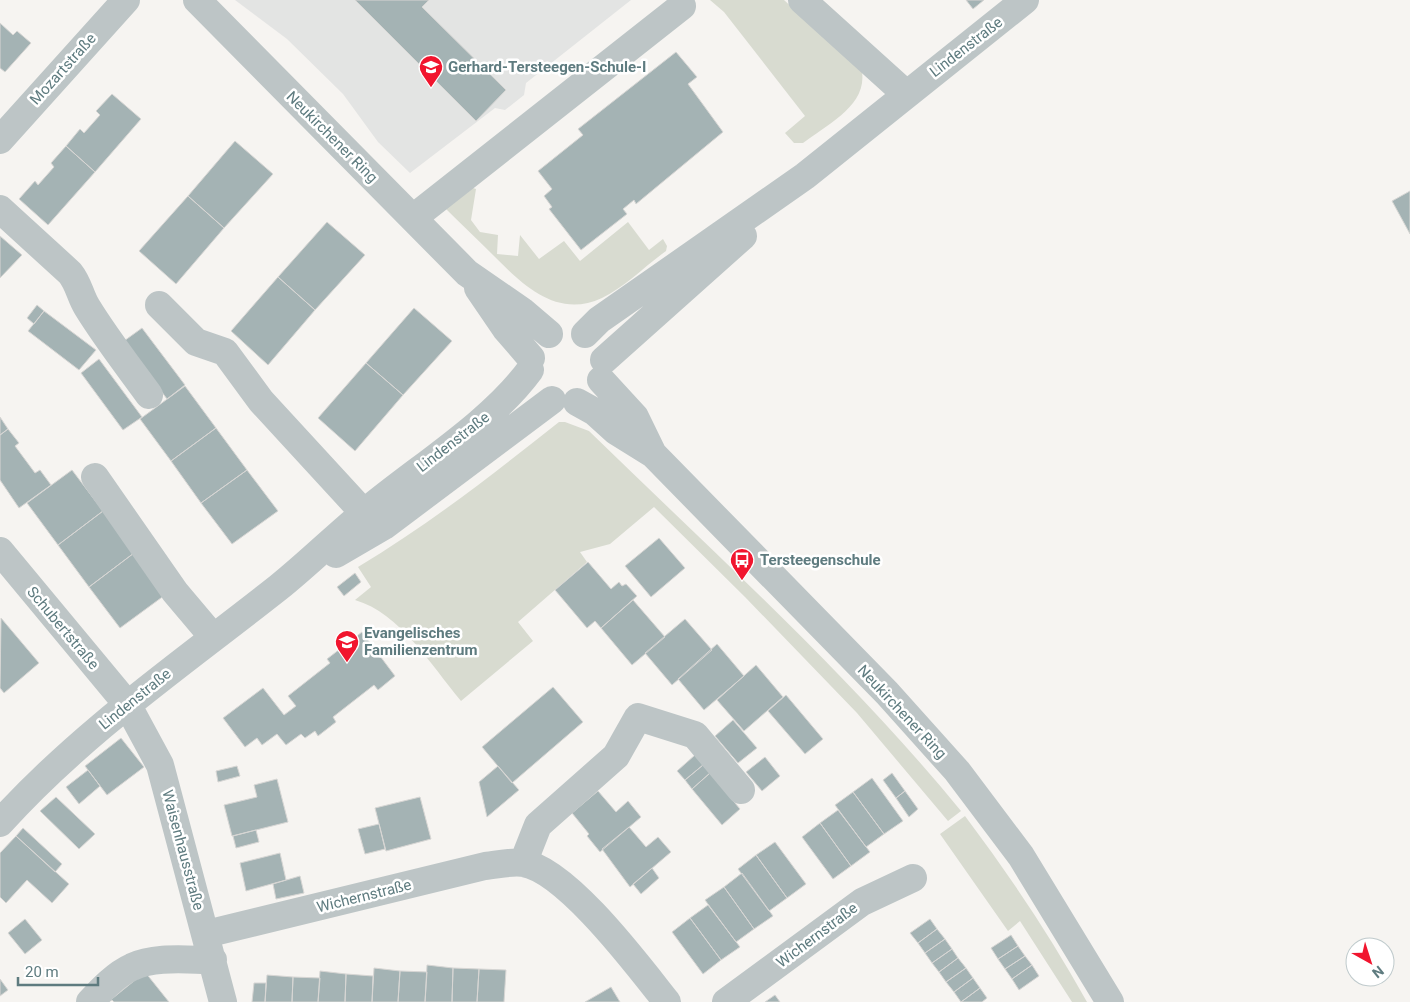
<svg xmlns="http://www.w3.org/2000/svg" width="1410" height="1002" viewBox="0 0 1410 1002" font-family="Roboto,sans-serif">
<style>
.built{fill:#e3e4e3}
.green{fill:#d8dbd0}
.building{fill:#a4b3b4;stroke:#d7d6d4}
.lines{fill:none;stroke-linecap:round;stroke-linejoin:round}
.minor{stroke:#bdc5c6;stroke-width:28}
.labels{text-anchor:middle;stroke-width:5;stroke-linejoin:round;paint-order:stroke}
.street-label{font-size:15px;fill:#5e7b7f;stroke:#fff}
.poi-label{font-size:15px;font-weight:bold;fill:#5e7b7f;stroke:#fff;text-anchor:start}
</style>
<rect width="100%" height="100%" fill="#f6f4f1"/>
<path class="built" d="M235,0H631L526,83L524,95L505,110L495,108L410,173L378,142L343,94L287,39Z"/>
<path class="green" d="M710,0H784L862,72C867,106 826,125 803,143H794L785,133L805,116L724,12Z
M470,187L476,189L471,220L480,232L498,235L497,254L518,256L520,235L539,259L564,241L580,261L628,222L649,250L663,239L667,246L666,251C645,266 625,287 602,298C557,319 523,285 494,256C478,240 461,224 445,208Z
M559,422H565L589,431C716,555 849,674 961,811L948,821L857,713L745,597L654,507L610,544L580,552L587,562L518,622L533,641L461,701C431,665 400,613 355,600L371,587L358,567C431,523 492,475 559,422Z
M965,816C1010,876 1051,937 1087,1002H1072L1020,921L1008,931L940,834Z"/>
<path class="building" d="M355,0H429L422,7L506,90L476,121Z
M966,0H984L973,9Z
M0,23L13,35L17,31L31,43L5,72L0,68Z
M676,52L697,77L688,84L723,132L636,204L634,200L623,209L627,214L581,250L549,209L552,207L544,196L552,189L538,171L583,135L578,129Z
M112,94L141,119L95,172L66,146L80,129L84,133L100,115L96,111Z
M235,141L273,174L224,228L188,196Z
M66,146L95,172L48,225L19,199L35,181L38,185L54,167L51,163Z
M1410,191V234L1392,201Z
M188,196L224,228L176,284L139,251Z
M327,222L365,255L315,310L278,277Z
M0,236L22,255L0,278Z
M278,277L315,310L268,365L231,331Z
M37,305L44,311L34,324L27,318Z
M414,308L452,341L403,395L366,363Z
M44,311L96,350L79,370L28,331Z
M142,328L185,385L167,399L124,341Z
M99,359L142,417L123,430L81,373Z
M366,363L403,395L355,451L318,418Z
M185,386L216,428L171,461L140,419Z
M0,417L8,429L0,435Z
M216,428L247,470L201,503L171,461Z
M8,429L19,443L15,446L35,473L40,470L51,485L19,508L0,480V435Z
M72,470L103,511L58,545L27,503Z
M247,470L278,511L232,544L201,503Z
M103,511L134,553L89,587L58,545Z
M659,538L685,568L651,597L625,566Z
M134,553L165,595L120,628L89,587Z
M588,562L611,589L619,582L622,586L626,584L637,596L601,628L595,621L587,628L555,590Z
M355,573L361,582L344,596L337,587Z
M633,600L665,637L632,665L601,628Z
M1,618L39,663L4,693L0,688Z
M685,619L712,650L672,685L645,653Z
M362,632L395,676L378,690L374,685L333,717L336,722L318,736L315,731L305,738L301,734L286,745L277,734L262,745L257,738L245,747L223,718L263,688L284,715L296,706L288,696L330,663L327,659Z
M717,644L744,676L704,710L678,679Z
M756,665L783,697L744,731L717,700Z
M553,687L583,722L512,783L482,747Z
M786,695L823,739L805,754L768,711Z
M733,720L757,748L738,763L715,736Z
M121,738L144,767L107,795L85,766Z
M695,755L703,765L685,780L677,771Z
M765,757L780,776L762,791L746,772Z
M703,765L710,773L692,789L685,780Z
M237,766L240,776L218,782L216,771Z
M498,766L519,790L487,817L479,782Z
M88,770L100,786L79,804L66,787Z
M710,773L740,809L722,825L692,789Z
M892,773L905,791L896,798L883,780Z
M872,778L903,821L884,834L853,792Z
M277,779L288,822L232,836L224,805L257,797L254,785Z
M598,791L616,812L628,801L641,817L600,852L587,836L589,834L572,813Z
M905,791L918,809L909,817L896,798Z
M853,792L884,834L866,847L835,805Z
M56,797L95,834L79,849L40,811Z
M420,797L431,839L386,851L375,808Z
M838,810L870,852L851,866L820,823Z
M820,823L851,866L833,879L802,837Z
M379,824L385,849L365,854L358,829Z
M629,827L646,847L658,837L671,852L630,887L602,849Z
M23,828L62,864L55,872L16,836Z
M256,830L259,842L236,848L233,836Z
M16,836L69,884L52,903L27,880L6,903L0,897V853Z
M775,842L806,884L787,898L756,855Z
M280,853L286,880L246,891L240,863Z
M756,855L787,898L769,911L738,869Z
M652,868L659,878L641,894L633,884Z
M742,873L773,916L754,929L724,887Z
M300,876L304,893L276,899L273,884Z
M724,887L754,929L736,942L705,900Z
M708,905L740,947L721,960L690,918Z
M690,918L721,960L703,974L672,932Z
M25,919L42,940L25,954L8,933Z
M930,919L937,929L918,943L910,933Z
M937,929L945,939L925,953L918,943Z
M1011,935L1018,946L998,959L991,948Z
M945,939L952,949L932,963L925,953Z
M1018,946L1025,956L1005,969L998,959Z
M952,949L958,958L939,972L932,963Z
M1025,956L1032,965L1012,979L1005,969Z
M958,958L966,968L946,982L939,972Z
M427,965L453,968L452,1002H425Z
M1032,965L1039,976L1019,990L1012,979Z
M374,968L400,971L398,1002H372Z
M453,968L479,969L477,1002H452Z
M966,968L973,978L954,992L946,982Z
M479,969L506,970L504,1002H477Z
M320,971L346,974L345,1002H318Z
M400,971L427,972L425,1002H398Z
M145,972L169,1002H114L112,1000L108,1002Z
M346,974L373,976L372,1002H345Z
M267,975L293,977L292,1002H265Z
M293,977L320,978L318,1002H292Z
M973,978L980,988L961,1002L954,992Z
M0,979L8,990L0,996Z
M254,983H266L265,1002H252Z
M611,987L620,1002H585Z
M980,988L987,998L982,1002H961Z
M775,995L780,1002H765Z"/>
<g class="lines">
<path class="minor" d="M197,0L467,273L522,311L549,334
M802,0L906,94
M0,140L126,0
M0,209L70,273C79,284 80,296 87,307C106,338 128,366 149,395
M413,218L682,6
M478,288L506,329L531,358
M159,305L196,342L225,352L261,401L364,513
M585,334L599,320L805,176L1025,0
M604,360L743,236
M601,380L635,417L653,454
M577,402L595,412L616,431L653,454L887,693L957,771L1021,856L1110,1002
M95,477L175,592L213,637
M0,551L127,704L160,765L223,1002
M336,554L384,526L552,400
M0,823C82,732 183,663 279,587C310,562 339,533 370,508C421,466 492,422 530,370
M523,863L538,825L616,756L638,717L695,735L741,790
M206,934L485,866C497,865 512,861 523,863C567,870 639,967 667,1002
M90,1002C101,990 116,974 132,967C155,956 187,960 213,960
M726,1002L862,902L913,878"/>
</g>
<defs>
<g id="school-pin" transform="scale(1.25)"><path d="M0 17L-7.5 6A9.5 9.5 0 1 1 7.5 6Z" fill="#f1152e" stroke="#fff"/><path d="M0-5L7-2L0 1L-7-2ZM-4 1L0 2.5L4 1V4Q0 6-4 4Z" fill="#fff"/></g>
<g id="bus-pin" transform="scale(1.25)"><path d="M0 17L-7.5 6A9.5 9.5 0 1 1 7.5 6Z" fill="#f1152e" stroke="#fff"/><path d="M-5-6H5V4H4V6H2V4H-2V6H-4V4H-5ZM-3.5-4V0h7V-4ZM-3.5 1.2v1.5H-2V1.2ZM2 1.2v1.5H3.5V1.2Z" fill="#fff"/></g>
</defs>
<g fill-rule="evenodd">
<use href="#school-pin" x="431" y="67"/>
<use href="#bus-pin" x="742" y="560"/>
<use href="#school-pin" x="347" y="642"/>
</g>
<g class="labels">
<g class="street-label">
<text transform="translate(966 47) rotate(-38)" y="5">Lindenstraße</text>
<text transform="translate(63 69) rotate(-48)" y="5">Mozartstraße</text>
<text transform="translate(332 137) rotate(45)" y="5">Neukirchener Ring</text>
<text transform="translate(453 442) rotate(-38)" y="5">Lindenstraße</text>
<text transform="translate(63 628) rotate(50)" y="5">Schubertstraße</text>
<text transform="translate(135 699) rotate(-39)" y="5">Lindenstraße</text>
<text transform="translate(902 712) rotate(47)" y="5">Neukirchener Ring</text>
<text transform="translate(183 850) rotate(75)" y="5">Waisenhausstraße</text>
<text transform="translate(364 896) rotate(-14)" y="5">Wichernstraße</text>
<text transform="translate(817 935) rotate(-37)" y="5">Wichernstraße</text>
</g>
<g class="poi-label">
<text x="448" y="72">Gerhard-Tersteegen-Schule-I</text>
<text x="760" y="565">Tersteegenschule</text>
<text x="364" y="638">Evangelisches<tspan x="364" dy="17">Familienzentrum</tspan></text>
</g>
</g>
<g transform="translate(1370 962) rotate(141)"><circle r="24" fill="#ffffff" stroke="#bfcacc"/>
<path d="M0-4L9 19L0 12L-9 19Z" fill="#f1152e"/>
<text y="-8" font-size="14" font-weight="bold" text-anchor="middle" fill="#5e7b7f">N</text>
</g>
<path d="M18 977v8h80v-8" fill="none" stroke="#5e7b7f" stroke-width="2.5"/>
<text x="25" y="977" font-size="15" fill="#5e7b7f" stroke="#ffffff" stroke-width="4" paint-order="stroke">20 m</text>
</svg>
